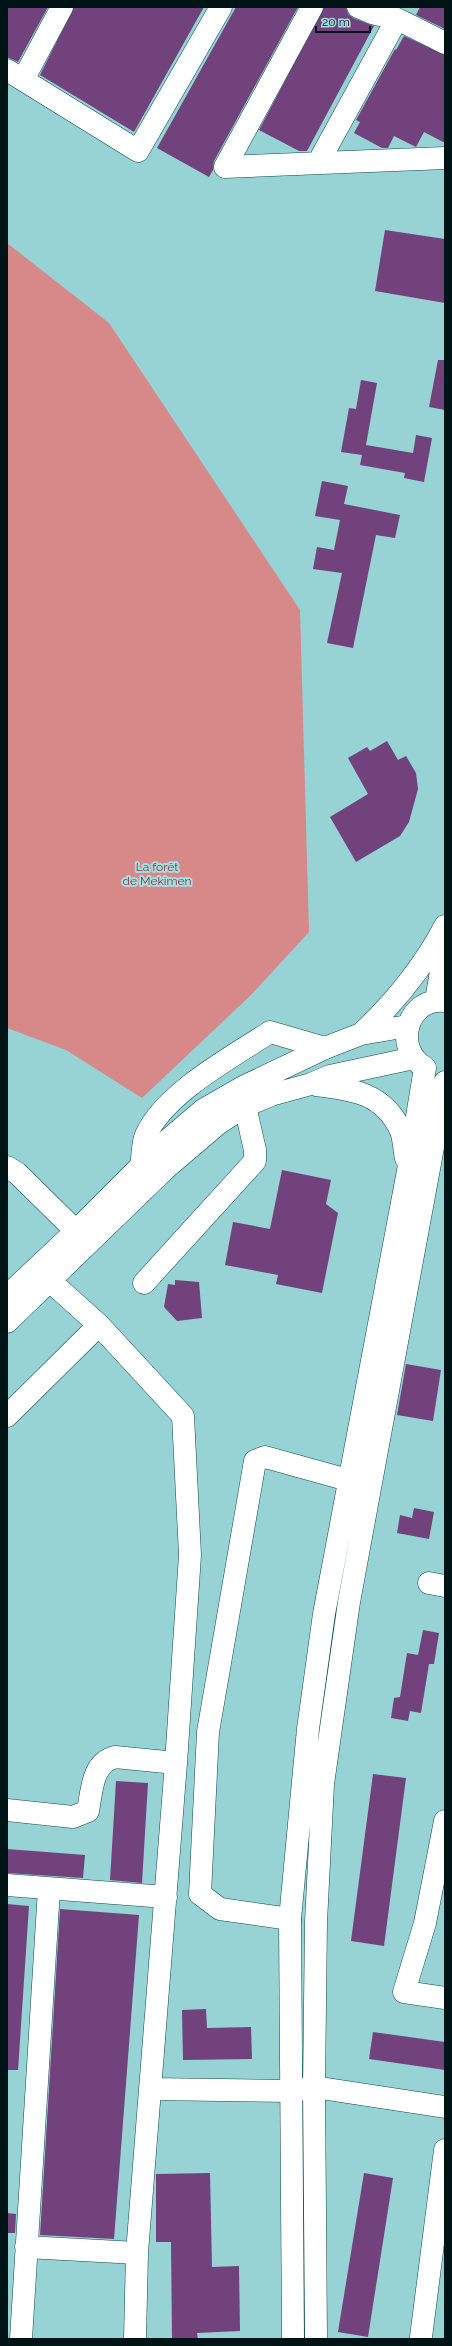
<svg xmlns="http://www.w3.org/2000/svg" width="452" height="2346" viewBox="0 0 452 2346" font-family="Raleway,sans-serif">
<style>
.green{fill:#d78889}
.building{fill:#71427c}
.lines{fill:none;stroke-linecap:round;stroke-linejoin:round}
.minor-casing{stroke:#0a4c4e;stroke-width:23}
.major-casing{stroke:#0a4c4e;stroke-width:23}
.minor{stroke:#fff;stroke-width:22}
.major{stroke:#fff;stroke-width:22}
.labels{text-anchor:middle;stroke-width:4;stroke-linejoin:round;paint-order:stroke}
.park-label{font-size:12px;fill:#952f38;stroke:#a3dfe1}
</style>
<rect width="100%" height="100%" fill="#97d2d4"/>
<path class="green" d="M7,243L109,323L300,610L309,932L251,995L142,1098L66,1050L7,1028Z"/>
<path class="building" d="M7,7H48L18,62L7,57Z
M74,7H204L134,132L40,75Z
M236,7H298L214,161L213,170L209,177L157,148Z
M324,7H346L348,14L353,18L374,26L307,151H299L259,130Z
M420,7H445V29L416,15Z
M404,36L445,55V143L424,132L416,147L394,136L388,148H382L354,133L360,122L356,120L395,49L396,50Z
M385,230L445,239V303L375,291Z
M438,360H445V410L429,407Z
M361,380L377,383L366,445L413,453L416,435L432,438L424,482L404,478L405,473L360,465L362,455L341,452L349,408L356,409Z
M322,481L348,486L344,504L400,515L395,538L376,535L353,648L327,643L342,573L313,569L317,547L334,550L340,520L315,516Z
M387,741L398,760L406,756L416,773L418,789L409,822L400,836L356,862L330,817L368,794L348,758L367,747L370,751Z
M282,1170L331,1180L326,1204L338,1213L322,1293L276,1284L278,1275L225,1265L233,1222L270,1229Z
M175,1280L199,1282L202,1318L177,1321L164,1307L168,1284L175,1285Z
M406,1364L441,1370L433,1421L397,1415Z
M414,1508L434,1512L429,1539L397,1533L400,1515L412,1518Z
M423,1630L439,1633L434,1664H429L421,1713L410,1711L408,1721L391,1718L394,1698L400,1697L407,1653L418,1655Z
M373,1774L406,1778L384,1946L351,1941Z
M116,1781L148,1783L142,1883L110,1880Z
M7,1849L85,1855L83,1878L7,1873Z
M7,1904L29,1906L18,2070H7Z
M60,1909L139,1915L114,2239L40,2235Z
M206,2009L207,2028L251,2027L252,2059L183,2060L182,2010Z
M373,2032L445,2042V2070L369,2059Z
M210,2173L212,2267L239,2266L240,2331L197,2333L198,2339H172L171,2242H156V2174Z
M364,2173L393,2178L368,2337L338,2332Z
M7,2213L16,2214L15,2233H7Z"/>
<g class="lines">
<g class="minor-casing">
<path id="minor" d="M358,7L372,13L397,19L445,43
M7,70L138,151L221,7
M24,78L62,7
M318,163L397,19
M225,167L445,158
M225,167L312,7
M141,1166C143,1156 142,1144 146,1135C165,1093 232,1057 270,1032L325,1048
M7,1167L17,1173L88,1243
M49,1280L99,1325L183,1416L190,1555L176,1763L137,2253L135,2339
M144,1283L255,1161V1150L245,1106
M7,1416L99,1325
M429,1583L445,1586
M7,1810L73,1817L88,1811C92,1790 92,1763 115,1757L176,1763
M445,1821L425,1923L404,1992L445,1998
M7,1885L166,1897
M290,1919L220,1909L200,1894L208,1732L255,1461L265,1457L348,1480
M151,2089L292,2091L314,2087L445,2107
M26,2247L137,2253
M421,2337L445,2150
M21,2339L49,1889"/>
</g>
<g class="major-casing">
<path id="major" d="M436,1001L445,947
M361,1034C395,1002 423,968 445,926
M424,1067C393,1048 407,997 445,1001
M316,1085C352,1089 384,1093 401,1131C404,1139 404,1150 406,1158
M7,1296L76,1231L162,1145L203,1110L243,1087L325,1048L361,1034L408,1026
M7,1322L165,1169L219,1123L245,1106L271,1095L311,1084L330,1076L414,1058
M293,2339L290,1919L308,1729L324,1614L408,1171L425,1068
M316,2339L314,2087L316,1922L323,1784L349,1602L445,1082"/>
</g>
<use href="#minor" class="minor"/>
<use href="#major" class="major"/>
</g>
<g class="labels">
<g class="park-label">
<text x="157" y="871">La forêt<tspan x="157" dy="14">de Mekimen</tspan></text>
</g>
</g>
<rect width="452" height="2346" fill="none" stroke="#001415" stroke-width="16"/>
<path d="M316 26v6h54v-6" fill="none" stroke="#001415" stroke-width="2"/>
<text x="322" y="26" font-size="12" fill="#001415" stroke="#a3dfe1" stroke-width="3" paint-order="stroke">20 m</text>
</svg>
